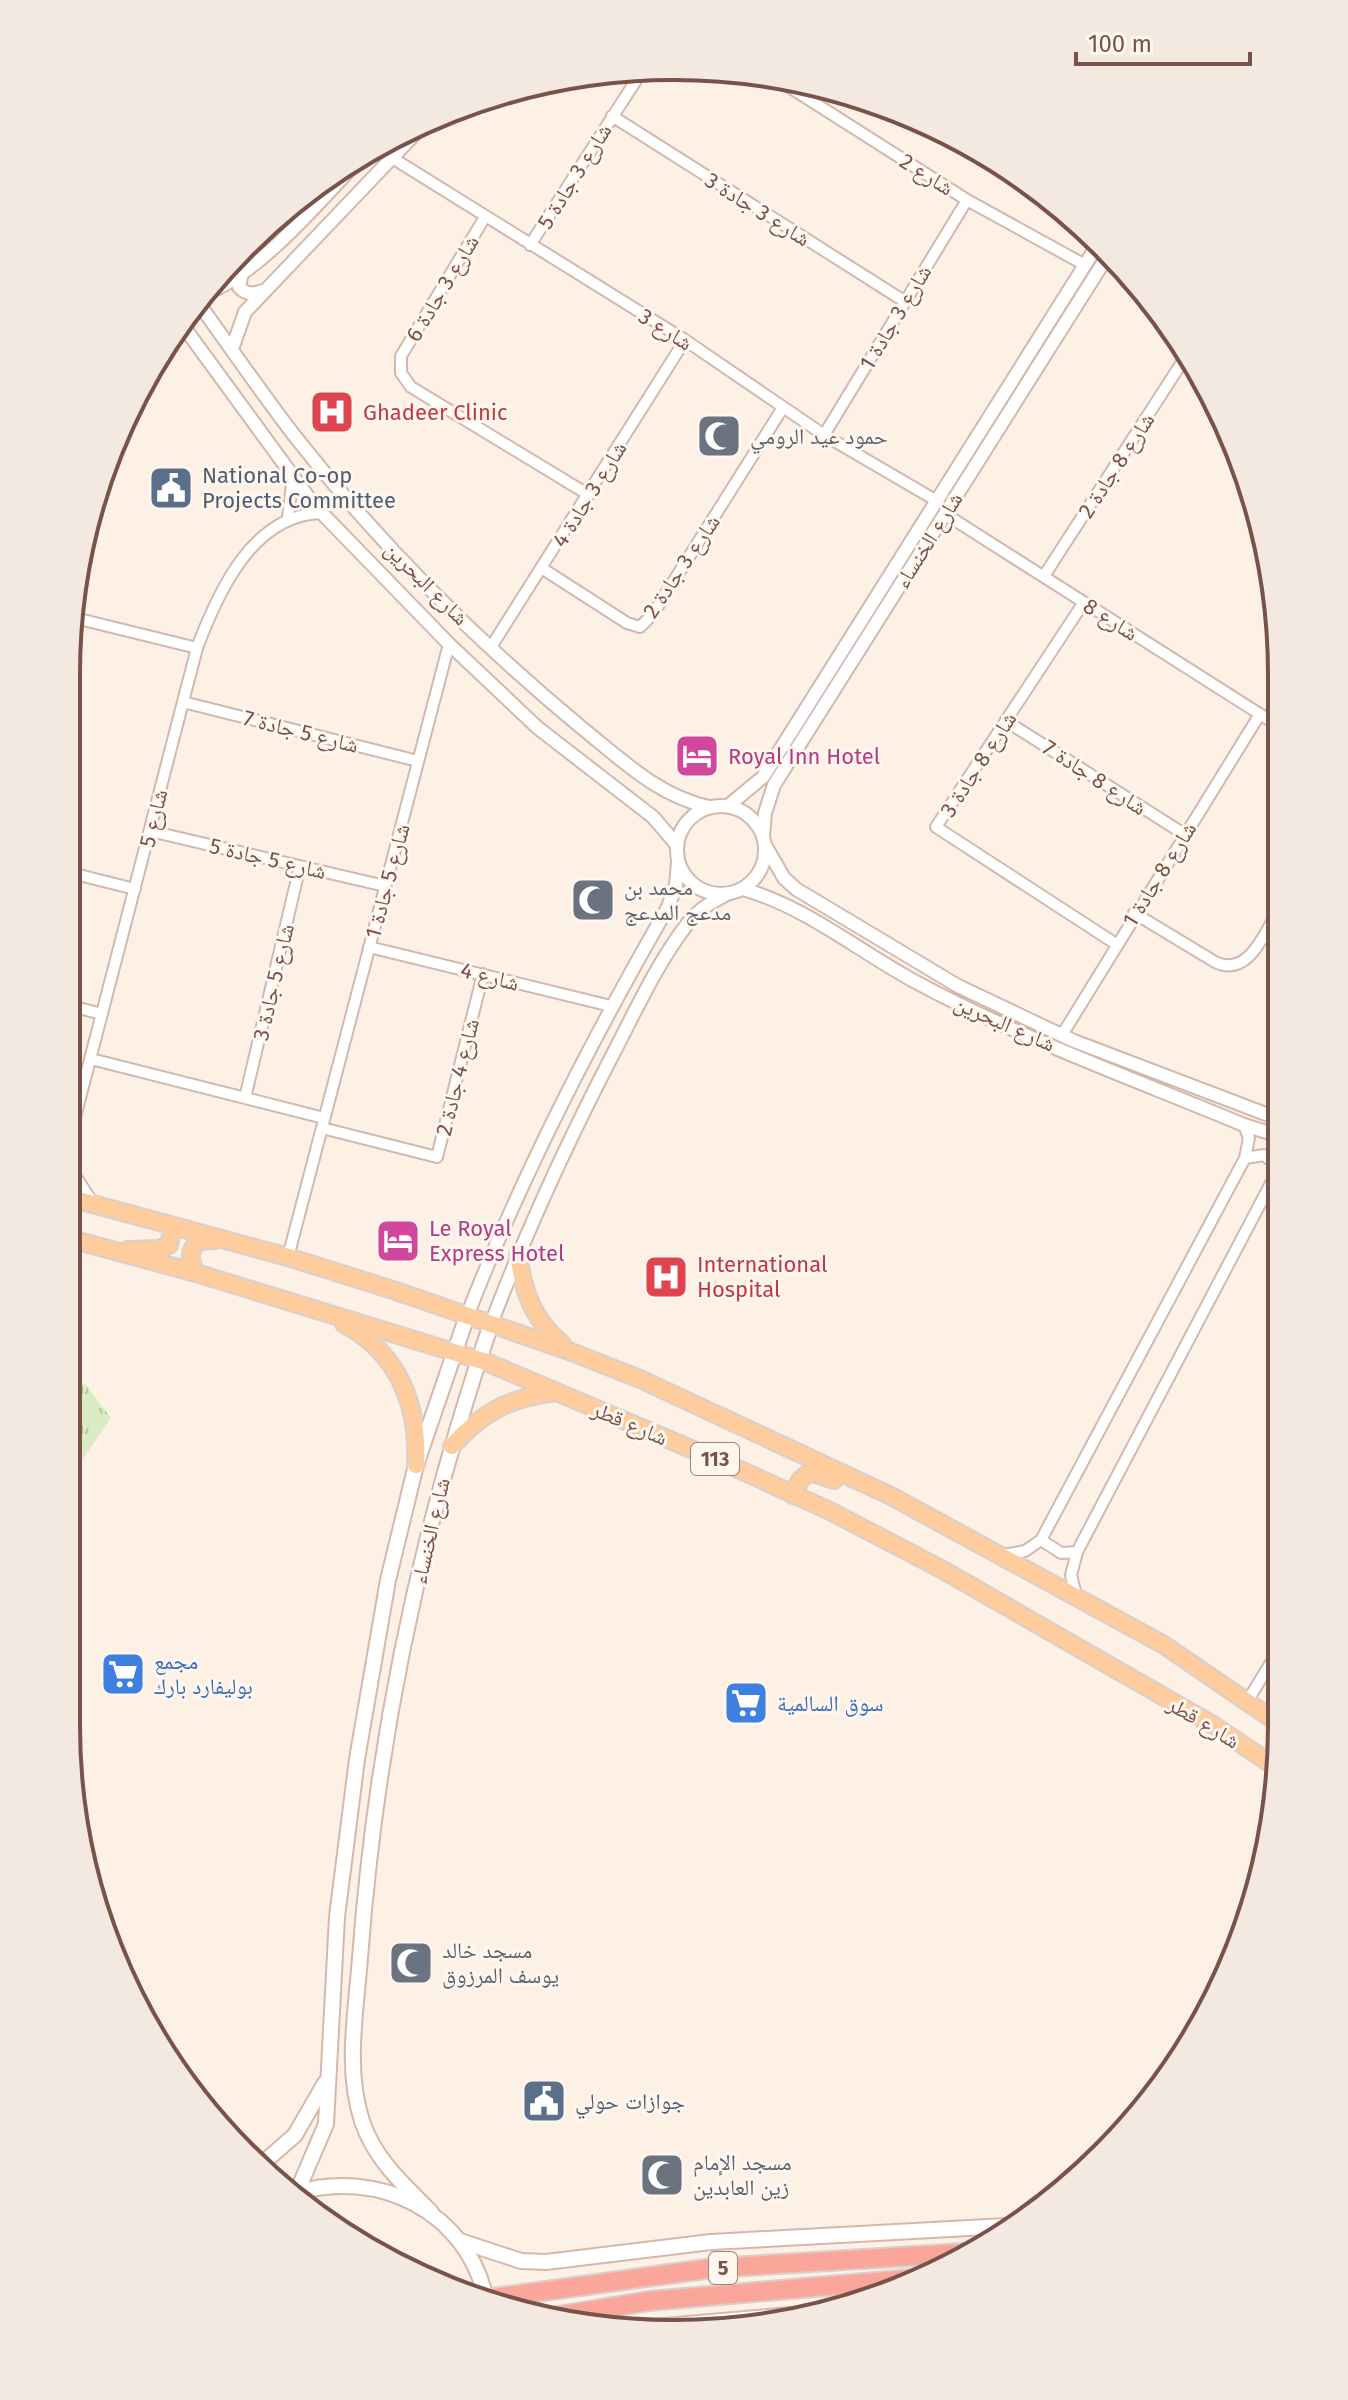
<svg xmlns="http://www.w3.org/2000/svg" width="1348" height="2400" viewBox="0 0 1348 2400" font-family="'Fira Sans','Noto Naskh Arabic',sans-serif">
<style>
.park{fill:url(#park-tufts)}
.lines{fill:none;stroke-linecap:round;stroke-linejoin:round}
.minor-casing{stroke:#d2b9ae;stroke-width:14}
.tertiary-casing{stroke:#d2b9ae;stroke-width:16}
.secondary-casing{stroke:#d5b8ab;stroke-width:18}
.primary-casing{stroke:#d9cfcc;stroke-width:20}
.motorway-casing{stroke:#d9cfcc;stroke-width:22}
.minor{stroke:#fff;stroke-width:10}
.tertiary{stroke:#fff;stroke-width:12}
.secondary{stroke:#fff;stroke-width:14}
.primary{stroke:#fecc9d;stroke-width:16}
.motorway{stroke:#faa69b;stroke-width:18}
.labels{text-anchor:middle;stroke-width:6;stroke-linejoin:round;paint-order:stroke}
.shield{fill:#fff6ee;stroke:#a0847a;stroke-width:2}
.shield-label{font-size:20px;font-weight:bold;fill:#785349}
.street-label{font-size:22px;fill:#785349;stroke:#fff6ee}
.health-label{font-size:22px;fill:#be3a42;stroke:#fff6ee;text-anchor:start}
.worship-label{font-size:22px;fill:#5b616d;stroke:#fff6ee;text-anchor:start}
.service-label{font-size:22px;fill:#4e5e75;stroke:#fff6ee;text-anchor:start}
.hotel-label{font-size:22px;fill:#b23c85;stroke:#fff6ee;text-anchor:start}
.shop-label{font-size:22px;fill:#366cbe;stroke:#fff6ee;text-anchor:start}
.rim{fill:none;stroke:#785349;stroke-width:4}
</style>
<defs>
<pattern id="park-tufts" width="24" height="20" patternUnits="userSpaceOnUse" patternTransform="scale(2)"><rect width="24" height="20" fill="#daecc4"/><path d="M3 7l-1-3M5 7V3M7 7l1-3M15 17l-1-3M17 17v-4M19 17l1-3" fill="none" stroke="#b6c2a1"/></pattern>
</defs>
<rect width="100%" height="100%" fill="#fdf1e6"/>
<path class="park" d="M66,1380L85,1384L111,1418L66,1483Z"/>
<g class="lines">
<g class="minor-casing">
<path id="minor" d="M772,76L967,200L1085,265
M612,116L904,301
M394,159L685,340L824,435L937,501
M485,217L401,356V373L411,387L589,495
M530,245L644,68
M824,435L967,200
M945,514L1277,725
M288,517L293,476
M543,569L627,623L640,627L653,614L782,409
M1044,576L1188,353
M1084,602L936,827L1116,944
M71,617L197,648
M491,647L685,340
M183,702L418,761
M1006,721L1184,834
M150,831L385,886
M67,872L135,889
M1134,913L1215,962C1248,978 1264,934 1278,911
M369,947L611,1006
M67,1005L102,1014
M1062,1035L1260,714
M91,1059L324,1118
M245,1098L300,866
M322,1128L437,1157L483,974
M68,1145L76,1177L93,1203
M67,1148L197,648C218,592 253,514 322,513
M1245,1158L1264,1155L1274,1163L1276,1174
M288,1257L449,644
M1041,1540L1061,1553L1077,1552
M1003,1555L1025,1551L1041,1540L1245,1158L1249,1138L1244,1125
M1076,1595L1071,1575L1077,1552L1279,1168
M1248,1700L1280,1648"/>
</g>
<g class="tertiary-casing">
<path id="tertiary" d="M242,272L239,287C248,296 254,294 266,290
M202,294C253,281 326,195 363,155
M197,301C230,347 262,394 297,439C380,544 478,642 582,728C622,760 658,796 709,807
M181,323L314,505L449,644L538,728L653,817L677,845
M232,349L245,312L428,120
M677 850a44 44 0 1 1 88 0a44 44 0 1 1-88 0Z
M728,806L763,777L1100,241
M763,836L765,813L774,785L1110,252
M765,845L784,878L796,889L958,986L1074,1041L1279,1119
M743,889C806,907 857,950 914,981C1019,1038 1134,1079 1244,1125L1279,1136
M467,1316C522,1174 592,1039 668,907L676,885L678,862
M491,1324C526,1232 567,1143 612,1056C635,1012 657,963 688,923C699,909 712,902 727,894"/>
</g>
<g class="secondary-casing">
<path id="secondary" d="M263,2163L295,2135L325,2083
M297,2192L326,2124L337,1917L357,1759L388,1580L416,1465L467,1316
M295,2193C378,2168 467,2211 486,2299
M431,2212C403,2184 375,2160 362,2121C345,2070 356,2011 360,1958C376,1743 421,1528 491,1324
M460,2241L521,2261L546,2262L711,2242L1006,2226
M654,2327L790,2315"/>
</g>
<g class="primary-casing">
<path id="primary" d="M67,1197L288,1257L396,1291L569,1351L640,1379L891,1496L1164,1645L1281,1725
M67,1238L196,1273L486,1362L736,1468L830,1511L943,1570L1213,1725L1280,1770
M128,1250L159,1249L169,1245L172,1231L167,1224
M518,1254C523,1291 533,1320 562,1344
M196,1273C190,1261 187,1250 200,1241L214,1240
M344,1324C399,1353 419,1406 416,1465
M452,1446C482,1412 511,1397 557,1392
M793,1495L800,1480L810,1472L834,1480"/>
</g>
<g class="motorway-casing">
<path id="motorway" d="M486,2299L713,2268L963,2253
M552,2317L649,2301L922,2278"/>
</g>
<use href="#minor" class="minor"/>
<use href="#tertiary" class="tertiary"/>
<use href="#secondary" class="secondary"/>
<use href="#primary" class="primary"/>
<use href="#motorway" class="motorway"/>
</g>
<defs>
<g id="hospital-square" transform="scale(2.3)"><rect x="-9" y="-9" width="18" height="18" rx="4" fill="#e0444e" stroke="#fff6ee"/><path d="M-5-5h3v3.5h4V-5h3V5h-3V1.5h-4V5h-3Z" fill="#fff"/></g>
<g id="mosque-square" transform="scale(2.3)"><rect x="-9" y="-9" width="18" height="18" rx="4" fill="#6b7280" stroke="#fff6ee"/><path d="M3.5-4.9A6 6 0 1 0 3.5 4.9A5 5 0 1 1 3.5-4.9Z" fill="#fff"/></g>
<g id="civic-square" transform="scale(2.3)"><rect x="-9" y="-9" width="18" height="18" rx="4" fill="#5c6f8a" stroke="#fff6ee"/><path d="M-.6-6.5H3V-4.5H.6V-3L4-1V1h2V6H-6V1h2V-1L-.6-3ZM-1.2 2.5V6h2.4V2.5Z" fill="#fff"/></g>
<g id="hotel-square" transform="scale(2.3)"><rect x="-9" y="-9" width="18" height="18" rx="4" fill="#d1479c" stroke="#fff6ee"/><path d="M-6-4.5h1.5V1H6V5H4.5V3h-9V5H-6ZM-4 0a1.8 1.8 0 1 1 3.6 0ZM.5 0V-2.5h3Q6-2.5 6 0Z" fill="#fff"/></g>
<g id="supermarket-square" transform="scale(2.3)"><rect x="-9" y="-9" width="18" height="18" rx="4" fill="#3f7fe0" stroke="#fff6ee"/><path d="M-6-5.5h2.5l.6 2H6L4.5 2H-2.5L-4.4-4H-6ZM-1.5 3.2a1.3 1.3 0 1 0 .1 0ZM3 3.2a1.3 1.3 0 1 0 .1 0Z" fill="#fff"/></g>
</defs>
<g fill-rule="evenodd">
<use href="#hospital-square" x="332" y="412"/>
<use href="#mosque-square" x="719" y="436"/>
<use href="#civic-square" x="171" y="488"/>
<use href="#hotel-square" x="697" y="756"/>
<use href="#mosque-square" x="593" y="900"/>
<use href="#hotel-square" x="398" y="1241"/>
<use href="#hospital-square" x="666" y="1277"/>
<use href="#supermarket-square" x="123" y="1674"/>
<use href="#supermarket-square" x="746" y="1703"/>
<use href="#mosque-square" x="411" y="1963"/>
<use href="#civic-square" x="544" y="2101"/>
<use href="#mosque-square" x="662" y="2175"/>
</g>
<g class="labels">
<g class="shield">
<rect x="691" y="1443" width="48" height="32" rx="6"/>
<rect x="709" y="2252" width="28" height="32" rx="6"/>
</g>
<g class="shield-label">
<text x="715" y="1466">113</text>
<text x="723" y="2275">5</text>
</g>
<g class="street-label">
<text transform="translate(927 174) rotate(32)" y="8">شارع 2</text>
<text transform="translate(574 176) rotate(-58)" y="8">شارع 3 جادة 5</text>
<text transform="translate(758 209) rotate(32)" y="8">شارع 3 جادة 3</text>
<text transform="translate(442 288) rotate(-59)" y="8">شارع 3 جادة 6</text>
<text transform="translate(895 317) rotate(-59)" y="8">شارع 3 جادة 1</text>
<text transform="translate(666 329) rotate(32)" y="8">شارع 3</text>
<text transform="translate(1116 465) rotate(-57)" y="8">شارع 8 جادة 2</text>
<text transform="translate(589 494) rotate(-58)" y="8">شارع 3 جادة 4</text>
<text transform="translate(928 540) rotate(-58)" y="8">شارع الخنساء</text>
<text transform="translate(681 566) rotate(-56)" y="8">شارع 3 جادة 2</text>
<text transform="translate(427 583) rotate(45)" y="8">شارع البحرين</text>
<text transform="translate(1111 619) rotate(32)" y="8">شارع 8</text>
<text transform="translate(301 731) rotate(14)" y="8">شارع 5 جادة 7</text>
<text transform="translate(978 764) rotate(-57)" y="8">شارع 8 جادة 3</text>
<text transform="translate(1095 777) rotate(33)" y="8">شارع 8 جادة 7</text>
<text transform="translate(153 818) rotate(-76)" y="8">شارع 5</text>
<text transform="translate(268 858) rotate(13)" y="8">شارع 5 جادة 5</text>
<text transform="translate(1159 874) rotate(-58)" y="8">شارع 8 جادة 1</text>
<text transform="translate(387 881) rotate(-75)" y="8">شارع 5 جادة 1</text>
<text transform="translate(490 976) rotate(14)" y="8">شارع 4</text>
<text transform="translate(273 982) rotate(-77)" y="8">شارع 5 جادة 3</text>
<text transform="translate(1005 1023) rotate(24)" y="8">شارع البحرين</text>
<text transform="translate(457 1077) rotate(-76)" y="8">شارع 4 جادة 2</text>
<text transform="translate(630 1423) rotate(23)" y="8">شارع قطر</text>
<text transform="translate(430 1531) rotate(-77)" y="8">شارع الخنساء</text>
<text transform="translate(1204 1722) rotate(31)" y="8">شارع قطر</text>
</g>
<g class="health-label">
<text x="363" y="420">Ghadeer Clinic</text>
<text x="697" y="1272">International<tspan x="697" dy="25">Hospital</tspan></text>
</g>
<g class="worship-label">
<text x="750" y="444">حمود عيد الرومي</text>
<text x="624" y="895">محمد بن<tspan x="624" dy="25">مدعج المدعج</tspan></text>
<text x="442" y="1958">مسجد خالد<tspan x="442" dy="25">يوسف المرزوق</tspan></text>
<text x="693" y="2170">مسجد الإمام<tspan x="693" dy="25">زين العابدين</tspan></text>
</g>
<g class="service-label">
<text x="202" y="483">National Co-op<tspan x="202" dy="25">Projects Committee</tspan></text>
<text x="575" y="2109">جوازات حولي</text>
</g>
<g class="hotel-label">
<text x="728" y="764">Royal Inn Hotel</text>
<text x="429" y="1236">Le Royal<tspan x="429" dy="25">Express Hotel</tspan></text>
</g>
<g class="shop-label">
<text x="154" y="1669">مجمع<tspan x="154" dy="25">بوليفارد بارك</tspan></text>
<text x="777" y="1711">سوق السالمية</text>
</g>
</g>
<path d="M0 0H1348V2400H0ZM674 80H674A594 594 0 0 1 1268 674V1726A594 594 0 0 1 674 2320H674A594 594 0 0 1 80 1726V674A594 594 0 0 1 674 80Z" fill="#f4e9e1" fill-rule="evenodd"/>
<path class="rim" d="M674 80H674A594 594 0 0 1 1268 674V1726A594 594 0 0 1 674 2320H674A594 594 0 0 1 80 1726V674A594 594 0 0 1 674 80Z"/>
<path d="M1076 52v12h174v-12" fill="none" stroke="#785349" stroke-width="4"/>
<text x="1088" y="52" font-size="24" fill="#785349" stroke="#fff6ee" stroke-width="6" paint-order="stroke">100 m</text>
</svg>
